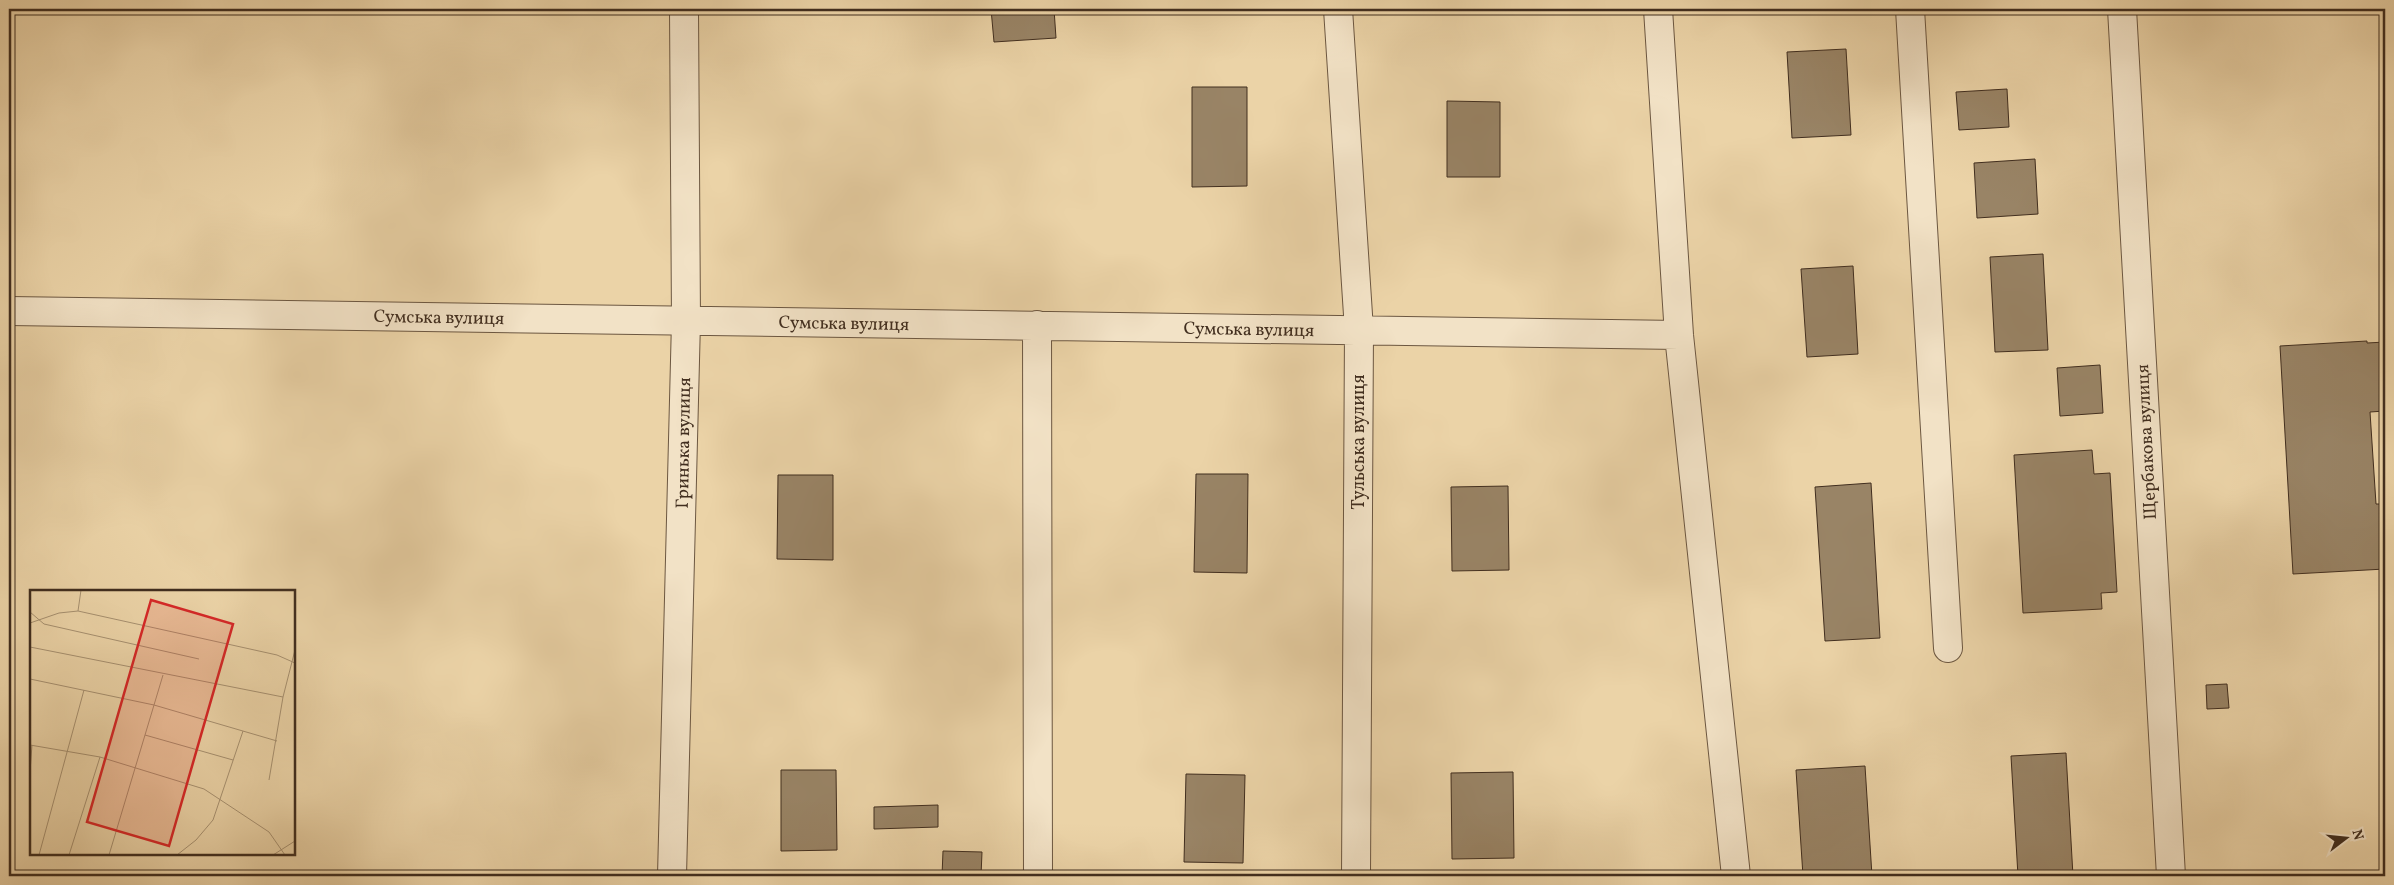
<svg xmlns="http://www.w3.org/2000/svg" width="2394" height="885" viewBox="0 0 2394 885" font-family="Vollkorn,serif">
<style>
.building{fill:#998466;stroke:#412e1f}
.lines{fill:none;stroke-linecap:round;stroke-linejoin:round}
.street-casing{stroke:#6c5741;stroke-width:30}
.street{stroke:#f2e2c6;stroke-width:28}
.labels{text-anchor:middle;stroke-width:4.5;stroke-linejoin:round;paint-order:stroke}
.street-label{font-size:18px;fill:#412e1f;stroke:#f2e2c6}
.inset-road{fill:none;stroke:#a79171;stroke-width:1}
.view{fill:#d62828;fill-opacity:0.15;stroke:#d62828;stroke-width:2.5}
.inset-edge{fill:none;stroke:#412e1f;stroke-width:2.5}
</style>
<rect width="100%" height="100%" fill="#ebd3a7"/>
<filter id="stains"><feTurbulence type="fractalNoise" baseFrequency=".004" numOctaves="4"/><feColorMatrix values="0 0 0 0 .2 0 0 0 0 .09 0 0 0 0 .02 0 0 0 .5 -.17"/></filter>
<radialGradient id="worn" r=".72"><stop offset=".6" stop-color="#630" stop-opacity="0"/><stop offset="1" stop-color="#630" stop-opacity=".3"/></radialGradient>
<path class="building" d="M991,9H1054L1056,38L994,42Z
M1846,49L1851,135L1792,138L1787,52Z
M1192,87H1247V186L1192,187Z
M2007,89L2009,127L1959,130L1956,92Z
M1447,101L1500,102V177H1447Z
M2035,159L2038,214L1977,218L1974,163Z
M2043,254L2048,350L1995,352L1990,257Z
M1853,266L1858,354L1807,357L1801,269Z
M2367,341V343L2385,342V411L2370,412L2376,504H2385V569L2293,574L2280,346Z
M2100,365L2103,413L2060,416L2057,368Z
M2092,450L2094,474L2110,473L2117,592L2101,593L2102,609L2023,613L2014,455Z
M1196,474H1248L1247,573L1194,572Z
M778,475H833V560L777,559Z
M1871,483L1880,638L1825,641L1815,487Z
M1508,486L1509,570L1452,571L1451,487Z
M2227,684L2229,708L2207,709L2206,685Z
M2066,753L2073,876H2018L2011,756Z
M1865,766L1872,876H1803L1796,770Z
M781,770H836L837,850L781,851Z
M1513,772L1514,858L1452,859L1451,773Z
M1186,774L1245,775L1243,863L1184,862Z
M938,805V827L874,829V807Z
M943,851L982,852L981,876H942Z"/>
<g class="lines">
<g class="street-casing">
<path id="street" d="M1338,9L1359,330L1356,876
M1658,9L1679,335L1736,876
M1910,9L1948,648
M2122,9L2171,876
M9,311L1679,335
M1037,325L1038,876
M672,876L686,321L684,9"/>
</g>
<use href="#street" class="street"/>
</g>
<g class="labels">
<g class="street-label">
<text transform="translate(439 317) rotate(1)" y="6">Сумська вулиця</text>
<text transform="translate(844 323) rotate(1)" y="6">Сумська вулиця</text>
<text transform="translate(1249 329) rotate(1)" y="6">Сумська вулиця</text>
<text transform="translate(1358 442) rotate(-90)" y="6">Тульська вулиця</text>
<text transform="translate(2146 442) rotate(-93)" y="6">Щербакова вулиця</text>
<text transform="translate(683 443) rotate(-89)" y="6">Гринька вулиця</text>
</g>
</g>
<g transform="translate(30 590)">
<rect width="265" height="265" fill="#ebd3a7"/>
<path class="inset-road" d="M48,21L51,0M0,22L14,34L169,69M0,33L29,23L48,21L247,65L265,73M0,57L253,107M0,89L124,115L247,151M115,145L203,170M0,155L70,167L174,199L239,242L255,265M0,182L2,155M239,190L253,107L265,60M9,265L54,100M39,265L70,167M79,265L133,85M147,265L166,250L183,230L213,141M243,265L265,251"/>
<path class="view" d="M121,10L203,34L139,256L57,232Z"/>
<rect width="265" height="265" class="inset-edge"/>
</g>
<rect width="2394" height="885" fill="none" stroke="#ebd3a7" stroke-width="30"/>
<rect x="10" y="10" width="2374" height="865" fill="none" stroke="#412e1f" stroke-width="2.5"/>
<rect x="15" y="15" width="2364" height="855" fill="none" stroke="#412e1f"/>
<g transform="translate(2346 838) rotate(74)" stroke="#f2e2c6" stroke-width="4" paint-order="stroke">
<path d="M0-4L9 19L0 12L-9 19Z" fill="#412e1f"/>
<text y="-8" font-size="14" font-weight="bold" text-anchor="middle" fill="#412e1f">N</text>
</g>
<rect width="100%" height="100%" filter="url(#stains)"/>
<rect width="100%" height="100%" fill="url(#worn)"/>
</svg>
